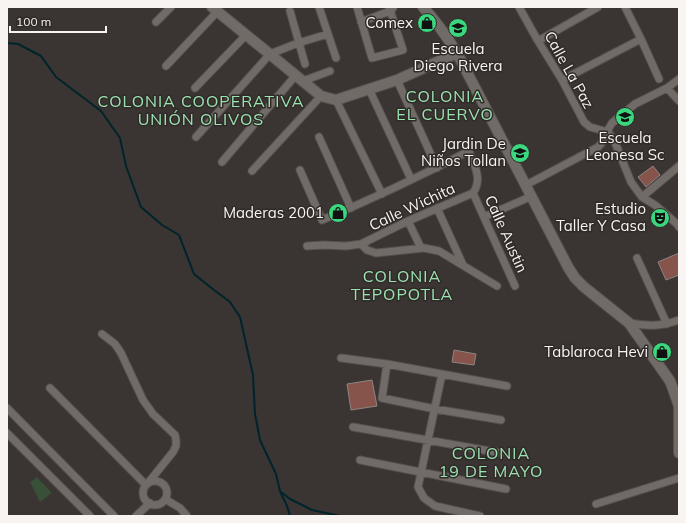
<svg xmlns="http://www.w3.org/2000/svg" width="686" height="523" viewBox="0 0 686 523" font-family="Mulish,sans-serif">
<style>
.green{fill:#384f38}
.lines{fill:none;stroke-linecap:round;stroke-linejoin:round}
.stream{stroke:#00242b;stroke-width:2}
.building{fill:#87544b;stroke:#8c8584}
.street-casing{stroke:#54504e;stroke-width:9}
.secondary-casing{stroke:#54504e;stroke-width:12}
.street{stroke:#716b68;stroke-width:7}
.secondary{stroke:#716b68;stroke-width:10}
.labels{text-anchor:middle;stroke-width:3;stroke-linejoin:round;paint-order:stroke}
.poi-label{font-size:15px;fill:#f7f4f2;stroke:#302a28;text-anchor:end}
.street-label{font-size:15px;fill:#f7f4f2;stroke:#302a28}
.neighbourhood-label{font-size:16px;letter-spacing:1px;fill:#9be3b1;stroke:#302a28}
</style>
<rect width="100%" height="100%" fill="#3a3432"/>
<path class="green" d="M37,477L52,493L40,502L30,482Z"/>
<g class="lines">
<path class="stream" d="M7,43L18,44L41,56L56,77L101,111L120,138L126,166L141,207L162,225L179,235L194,274L214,290L230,302L240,317L253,375L255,414L260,440L276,474L280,491L287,506L290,516
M281,492L290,499L312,510L340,516"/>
</g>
<path class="building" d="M653,166L660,175L646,187L638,177Z
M679,253V275L666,280L658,262Z
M454,350L476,354L474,365L452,362Z
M372,380L377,406L351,410L347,384Z"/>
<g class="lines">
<g class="street-casing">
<path id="street" d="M319,7L336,58
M357,7L372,58L403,50L389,7
M519,7L538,41L562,80L584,122L590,127L608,132L614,140L631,182L642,197L655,205L677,224L679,227
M625,7L641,39L659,79
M290,11L305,64
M156,22L171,7
M361,22L390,11L393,8
M538,41L598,7
M166,66L218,11
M397,80L437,168
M562,80L641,39
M303,81L330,71
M195,88L246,35
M667,88L679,101
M369,89L411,179
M336,100L382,194
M196,137L270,54L298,43L328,34
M319,137L351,208
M222,162L296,75
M300,170L322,220C372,199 421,176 469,151C474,165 483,179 473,193
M252,171L321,96
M526,185L598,147L605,139L609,128L612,123L635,104L667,88L679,79
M473,193L515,286
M642,197L679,166
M437,208L463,265
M484,217L532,196
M408,221L421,248
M361,244L367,250L376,253L424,248L439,251L497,286
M307,246L323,245L346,246L361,244L408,221L473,193
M637,258L667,324
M629,323C649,326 659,327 679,320
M102,334L115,344L121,353L143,400L153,414L175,435L176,440V446L173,452L148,483
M341,358L387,364L507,386
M387,364L382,398L435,409L501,420
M442,374L418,487L424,498L435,506L480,516
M50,388L146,485
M7,408L114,516
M353,427L501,453
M7,433L90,516
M360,460L506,489
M143 493a12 12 0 1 1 24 0a12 12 0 1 1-24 0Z
M165,499L180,508L187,516
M596,504L679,478
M136,516L150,503"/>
</g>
<g class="secondary-casing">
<path id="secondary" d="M212,7L321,96L336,100L397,80L457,53
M423,7C436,21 447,37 457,53L568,267L575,278L584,287L629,323L670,381L673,389L679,406V453"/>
</g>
<use href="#street" class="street"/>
<use href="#secondary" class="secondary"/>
</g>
<defs>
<g id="shop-disc" transform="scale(1)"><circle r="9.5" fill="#3ad77f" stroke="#302a28"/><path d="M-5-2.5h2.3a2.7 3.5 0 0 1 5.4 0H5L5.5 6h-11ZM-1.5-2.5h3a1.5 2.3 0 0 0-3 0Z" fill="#111"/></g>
<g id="school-disc" transform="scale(1)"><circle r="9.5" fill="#3ad77f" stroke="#302a28"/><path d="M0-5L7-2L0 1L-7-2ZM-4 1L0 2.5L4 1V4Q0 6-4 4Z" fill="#111"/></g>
<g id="theatre-disc" transform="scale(1)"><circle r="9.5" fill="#3ad77f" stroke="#302a28"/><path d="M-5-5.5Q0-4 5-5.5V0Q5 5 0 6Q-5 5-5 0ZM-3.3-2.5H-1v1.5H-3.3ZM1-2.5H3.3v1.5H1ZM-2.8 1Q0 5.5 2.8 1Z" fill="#111"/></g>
</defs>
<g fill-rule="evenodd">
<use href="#shop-disc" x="427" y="23"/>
<use href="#school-disc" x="458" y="28"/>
<use href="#school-disc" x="625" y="117"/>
<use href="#school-disc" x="520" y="153"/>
<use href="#shop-disc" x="338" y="213"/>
<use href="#theatre-disc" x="660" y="218"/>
<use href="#shop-disc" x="662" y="352"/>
</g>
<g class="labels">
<g class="poi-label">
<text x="413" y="28">Comex</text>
<text x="458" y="54" text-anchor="middle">Escuela<tspan x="458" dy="17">Diego Rivera</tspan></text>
<text x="625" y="143" text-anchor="middle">Escuela<tspan x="625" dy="17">Leonesa Sc</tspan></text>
<text x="506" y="149">Jardin De<tspan x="506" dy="17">Niños Tollan</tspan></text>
<text x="646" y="214">Estudio<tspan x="646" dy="17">Taller Y Casa</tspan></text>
<text x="324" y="218">Maderas 2001</text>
<text x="648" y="357">Tablaroca Hevi</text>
</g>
<g class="street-label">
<text transform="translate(569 70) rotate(61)" y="5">Calle La Paz</text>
<text transform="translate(412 207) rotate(-25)" y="5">Calle Wichita</text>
<text transform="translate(506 234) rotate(66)" y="5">Calle Austin</text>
</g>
<g class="neighbourhood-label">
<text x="445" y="102">COLONIA<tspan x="445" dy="18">EL CUERVO</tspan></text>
<text x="201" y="107">COLONIA COOPERATIVA<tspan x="201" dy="18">UNIÓN OLIVOS</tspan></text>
<text x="402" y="282">COLONIA<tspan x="402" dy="18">TEPOPOTLA</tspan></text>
<text x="491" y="459">COLONIA<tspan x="491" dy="18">19 DE MAYO</tspan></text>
</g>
</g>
<rect width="686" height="523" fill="none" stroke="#f7f4f2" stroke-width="16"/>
<path d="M10 26v6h96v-6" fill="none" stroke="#f7f4f2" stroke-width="2"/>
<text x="16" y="26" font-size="12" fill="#f7f4f2" stroke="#302a28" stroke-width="3" paint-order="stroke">100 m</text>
</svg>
